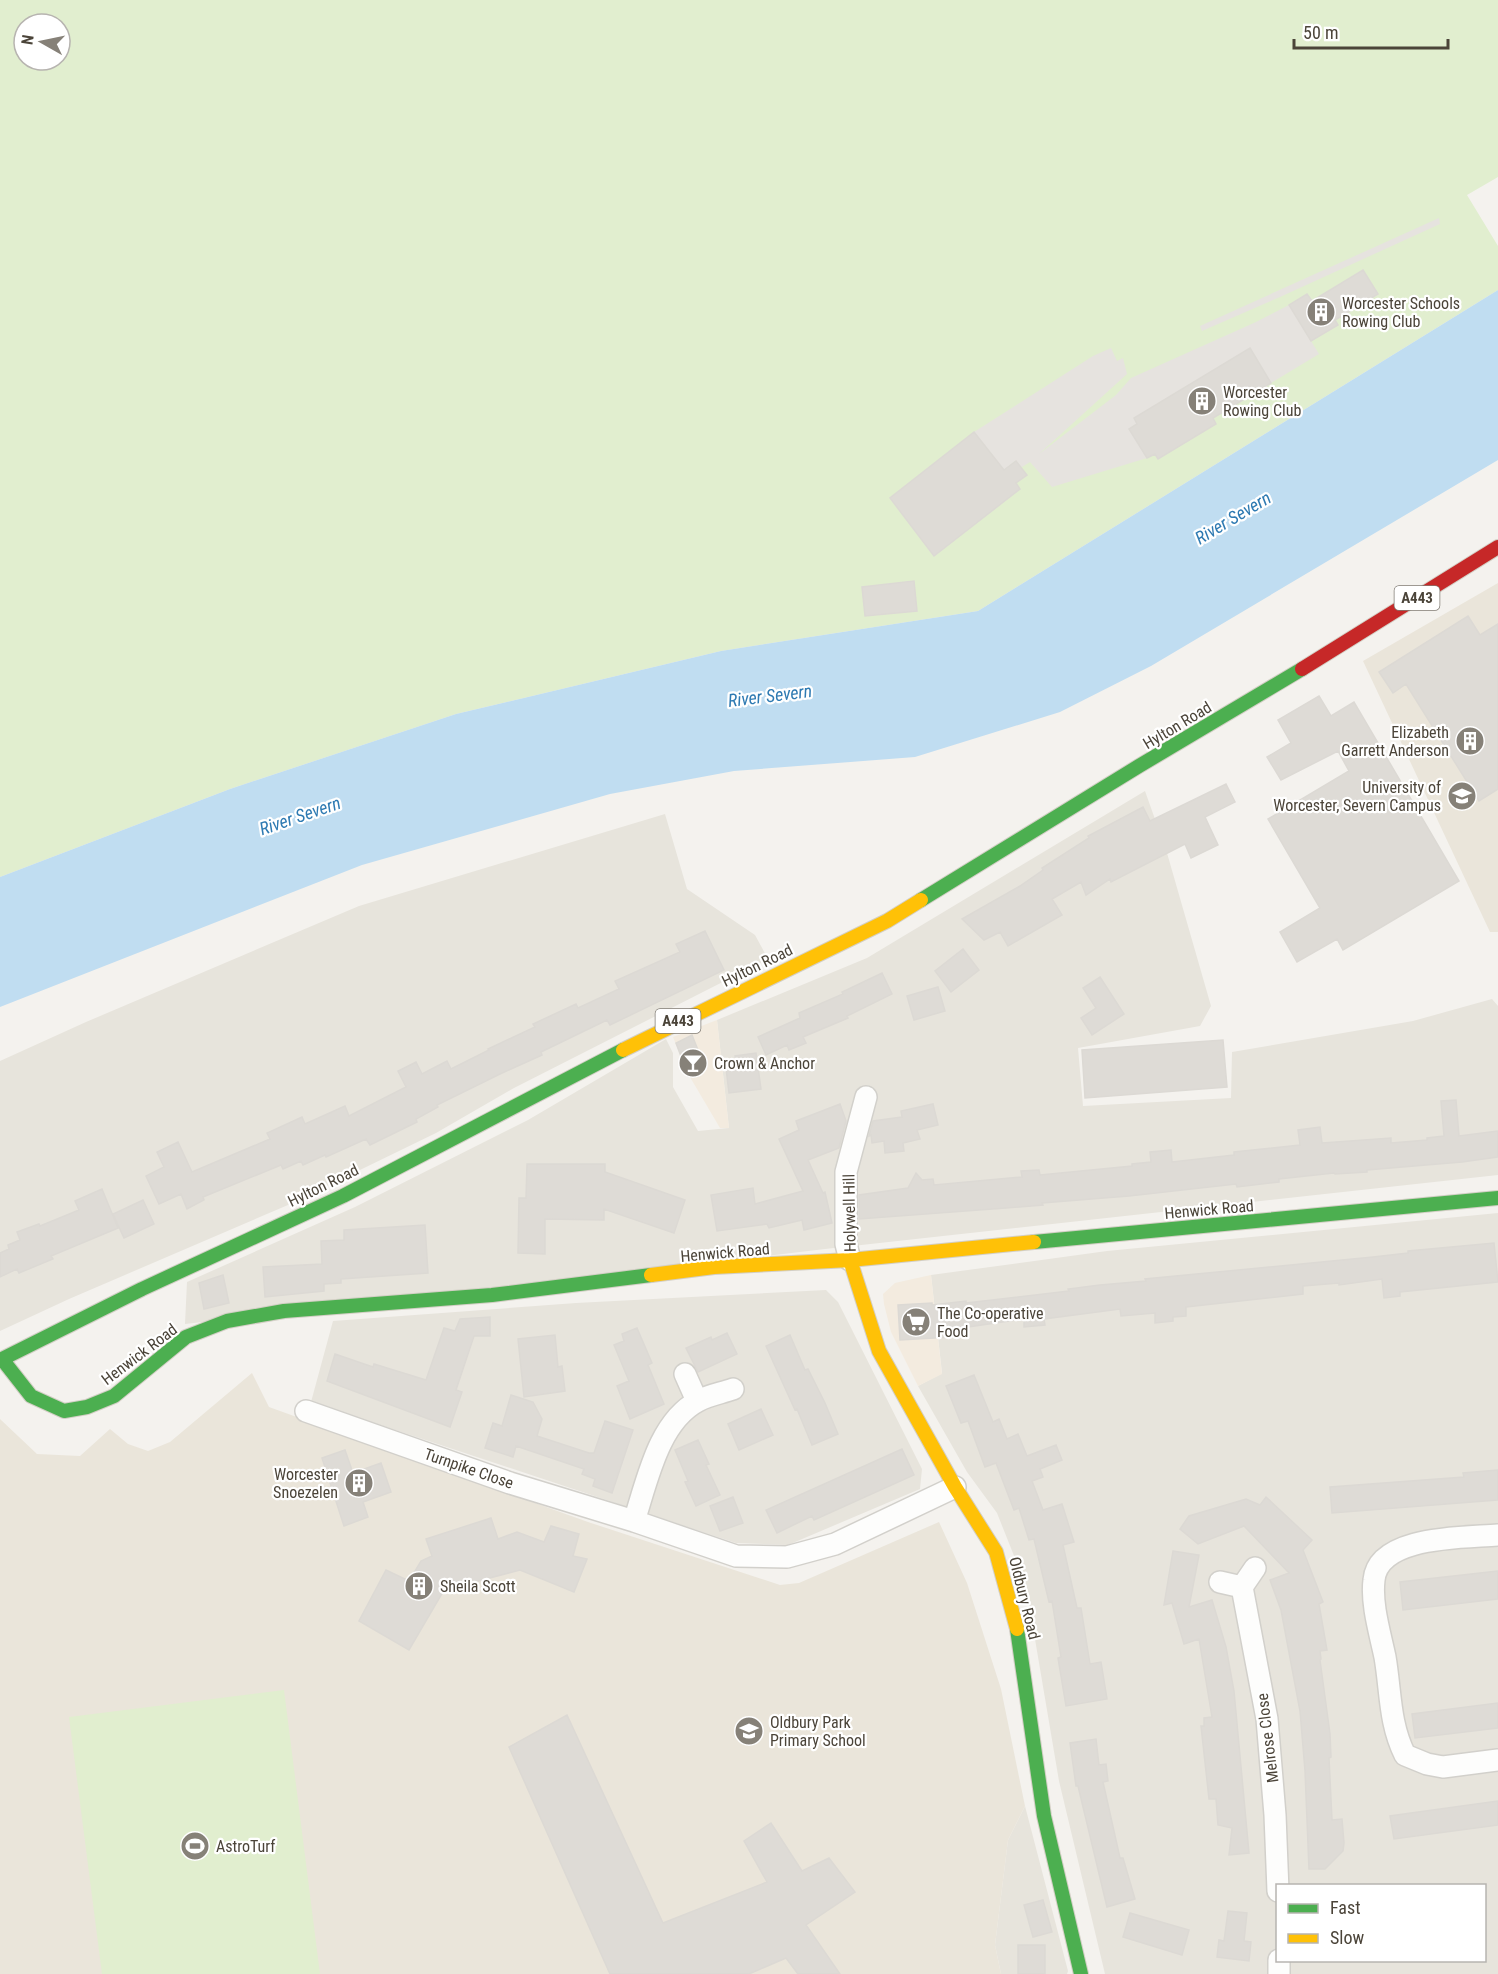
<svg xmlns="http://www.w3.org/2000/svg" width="1498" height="1974" viewBox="0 0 1498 1974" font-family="'Roboto Condensed',sans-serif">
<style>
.residential{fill:#e7e4dc;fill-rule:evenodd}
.commercial{fill:#f3ebdf}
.education{fill:#eae5da}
.green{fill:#e1eecf;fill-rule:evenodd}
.parking{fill:#e6e3df}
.water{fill:#c0ddf1}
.building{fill:#dedbd6;stroke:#dcd9d4;stroke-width:1.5}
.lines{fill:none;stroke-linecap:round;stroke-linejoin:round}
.street-casing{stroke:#d2d0cb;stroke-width:24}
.fast-casing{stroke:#d3cfc5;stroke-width:16}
.slow-casing{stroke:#d3cfc5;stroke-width:16}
.jam-casing{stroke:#d3cfc5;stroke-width:16}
.street{stroke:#fdfdfc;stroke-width:21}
.fast{stroke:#4caf50;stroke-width:14}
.slow{stroke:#ffc107;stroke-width:14}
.jam{stroke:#c62828;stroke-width:14}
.labels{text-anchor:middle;stroke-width:4.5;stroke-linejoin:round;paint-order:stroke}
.shield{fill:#fff;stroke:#817c74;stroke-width:1.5}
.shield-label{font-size:15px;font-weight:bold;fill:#4b4439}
.poi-label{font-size:16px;fill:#4b4439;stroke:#fff;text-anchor:start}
.street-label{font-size:16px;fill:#4b4439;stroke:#fff}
.water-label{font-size:18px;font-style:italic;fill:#2e7ab2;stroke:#fff}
</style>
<rect width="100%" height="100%" fill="#f4f2ee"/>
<path class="residential" d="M1145,791L1167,853L1211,1006L1200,1026L1078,1048L1083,1106L1231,1098L1232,1052L1413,1021L1492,999L1498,1006V1175L825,1249L185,1324L187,1282L355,1207L528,1120L666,1039L673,1053V1087L698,1131L729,1128L717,1020L867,958Z
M665,814L687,889L755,935L768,959L514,1088L436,1133L288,1205L69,1299L0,1331V1061L86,1022L359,906Z
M1498,1213V1974H1105L1059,1781L1026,1586L997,1513L967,1472L918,1386L942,1373L931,1275L1107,1251ZM1278,1886H1484V1960H1278Z
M826,1290L838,1302L922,1469L920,1489L788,1545L736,1543L311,1402L333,1321L576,1303Z
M1025,1806L1068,1971L1067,1974H1001L995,1945L1008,1840Z"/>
<path class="commercial" d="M717,1020L729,1128H720L687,1072L673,1037Z
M931,1275L942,1374L918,1386L891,1332L884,1304L883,1294L895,1283Z"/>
<path class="education" d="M1498,583V932H1490L1363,661Z
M252,1373L269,1407L588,1522L780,1585L799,1583L939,1522L967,1583L1001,1689L1025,1806L1008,1840L995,1945L1001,1974H0V1419L37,1454L80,1456L110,1429L128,1444L148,1451L170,1442Z"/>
<path class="green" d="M0,0H1498V177L1467,195L1498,246V290L978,611L721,651L456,714L230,789L0,877ZM24,24H60V60H24Z
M284,1690L320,1974H102L69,1717Z"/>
<path class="parking" d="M1439,218L1440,224L1280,297L1202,331L1200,326Z
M1289,305L1319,354L1271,383L1250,348L1134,418L1137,424L1129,429L1147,458L1052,487L1030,462L1022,467L1015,461L1004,470L974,432L1093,356L1111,348L1117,361L1123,358L1127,374L1039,454L1116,395L1131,378L1256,322Z"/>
<path class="water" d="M1498,290V460L1151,666L1060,712L915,757L734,771L610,794L362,865L0,1007V877L230,789L456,714L721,651L978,611Z"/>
<path class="building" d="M1363,270L1378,294L1335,320L1338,325L1311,341L1289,305L1307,294L1312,301Z
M1250,348L1271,383L1213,418L1216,424L1158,459L1155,454L1147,458L1129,429L1137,424L1134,418Z
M974,432L1004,470L1016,461L1027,475L1016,483L1020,489L934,556L890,498Z
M914,581L917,611L865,616L862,587Z
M1468,616L1480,635L1498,624V789L1479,801L1406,684L1393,693L1379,672Z
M1319,696L1331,716L1354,702L1459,881L1343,950L1337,939L1297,962L1280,932L1320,908L1268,819L1349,771L1338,751L1281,780L1267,757L1291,743L1278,720Z
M1226,784L1235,802L1205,817L1218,845L1191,858L1185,844L1111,882L1110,879L1086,895L1081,882L1052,899L1062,915L1008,946L1000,932L984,940L962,919L1020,886L1043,870L1042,868L1089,838L1088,836L1143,807L1150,821Z
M705,931L724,970L610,1025L607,1020L541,1052L542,1055L500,1074L437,1105L438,1107L416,1119L417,1122L370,1145L366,1139L326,1157L325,1155L303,1165L301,1161L283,1169L281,1165L203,1197L204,1200L187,1209L181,1194L159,1204L146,1176L164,1167L157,1152L178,1142L192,1172L270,1139L267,1133L302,1117L305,1124L345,1106L349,1116L406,1087L398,1071L416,1062L422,1074L447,1061L451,1069L489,1050L488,1049L535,1027L533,1024L576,1004L578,1008L619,989L615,981L680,952L676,944Z
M963,949L979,970L951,992L935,971Z
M882,973L892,994L847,1016L848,1018L803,1037L806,1043L789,1050L787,1045L766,1055L758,1037L800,1018L799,1013L843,994L842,992Z
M1100,977L1124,1014L1092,1035L1081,1018L1096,1008L1083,988Z
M938,987L945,1011L914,1020L907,996Z
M692,1035L704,1065L687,1072L676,1043Z
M1223,1040L1227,1087L1085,1098L1082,1050Z
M756,1053L761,1089L729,1093L726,1068L737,1067L735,1056Z
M1456,1100L1459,1136L1498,1131V1157L1462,1162L1367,1170V1172L1335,1174L1334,1173L1279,1179V1182L1237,1187L1236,1184L1129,1196L1042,1203L1043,1205L1006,1208L859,1219V1195L908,1188L916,1173L922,1180L933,1179L934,1185L1022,1177L1021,1171L1039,1170L1040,1175L1132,1166V1164L1151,1162L1150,1152L1171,1150L1172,1162L1234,1155V1152L1300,1145L1298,1130L1320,1127L1322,1143L1391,1138V1143L1427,1140V1138L1444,1136L1441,1101Z
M840,1104L846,1121L839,1148L808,1160L823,1193L825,1192L832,1223L804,1230L802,1220L769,1228L767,1224L717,1231L711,1195L753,1188L755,1204L803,1191L779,1139L799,1130L796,1121Z
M933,1104L938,1125L917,1130L920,1139L903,1143L904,1151L885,1153L884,1141L872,1143L871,1135L869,1136L873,1121L902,1117L901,1111Z
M527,1164H605V1172L685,1200L674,1233L604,1209V1220L545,1219V1254L518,1253L519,1198H526Z
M102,1189L118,1228L51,1256L53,1259L19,1273L17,1269L0,1277V1253L9,1249L8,1245L20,1240L17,1232L39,1224L40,1226L79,1210L75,1201Z
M143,1200L154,1224L124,1238L113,1214Z
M425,1225L428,1273L341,1279V1283L324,1284V1291L265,1297L263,1267L322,1264L321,1241L344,1240V1230Z
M1494,1243L1498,1282L1400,1292V1296L1384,1298L1382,1279L1339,1285V1283L1303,1286V1294L1186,1307V1316L1173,1317V1321L1155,1323V1313L1121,1316L1120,1309L1044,1319L1045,1325L1024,1327V1319L968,1327L969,1336L900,1340L898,1305L932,1303V1305L966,1301V1303L1069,1291L1068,1289L1100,1285L1146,1281L1145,1279L1373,1257L1408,1253V1251Z
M223,1275L229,1303L204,1309L199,1283Z
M490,1317V1336H474L456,1390L462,1392L450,1427L327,1381L335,1354L373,1367L374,1364L426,1380L444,1328L455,1331L460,1319Z
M637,1328L652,1363L648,1365L664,1404L630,1419L617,1386L629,1381L614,1345L624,1341L622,1334Z
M727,1333L737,1354L698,1372L686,1348L711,1337L712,1340Z
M555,1335L558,1367L562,1366L565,1391L524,1397L518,1339Z
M790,1335L805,1370L808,1369L825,1403L838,1434L812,1445L797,1409L795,1410L766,1346Z
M974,1375L993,1422L999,1419L1007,1439L1018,1434L1027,1456L1056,1445L1062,1460L1040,1469L1043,1477L1032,1481L1043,1510L1062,1504L1074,1542L1063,1545L1077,1608H1081L1090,1664L1101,1662L1107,1699L1066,1706L1058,1658L1061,1657L1052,1601L1049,1602L1034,1539L1029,1540L1019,1508L1014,1510L996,1463L985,1467L968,1421L961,1423L946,1386Z
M511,1395L533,1402L542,1419L537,1436L589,1453H594L605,1421L633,1430L612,1493L593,1486L595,1479L582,1474L584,1469L516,1446L513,1457L485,1448L493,1423L502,1426Z
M761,1409L773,1435L739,1450L728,1424Z
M698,1440L709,1464L706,1465L720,1495L696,1506L685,1482L688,1481L675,1450Z
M902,1449L914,1475L814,1520L812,1516L777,1533L766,1510Z
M345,1450L353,1473L381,1463L391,1492L363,1502L368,1517L344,1526L322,1458Z
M1498,1470V1500L1332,1513L1330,1487L1464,1477L1463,1473Z
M733,1497L743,1523L720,1531L710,1506Z
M1266,1497L1312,1540L1303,1550L1323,1602L1319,1604L1327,1650L1320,1651L1321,1659L1320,1660L1330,1734L1331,1757L1329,1758L1332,1820L1342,1819L1344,1843L1343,1851L1325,1869H1309L1305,1771L1300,1711L1281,1610L1270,1580L1289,1573L1244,1526L1198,1544L1180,1529L1189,1516L1246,1499L1260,1505Z
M491,1518L498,1539L517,1532L544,1542L551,1526L579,1534L573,1556L587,1559L574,1592L520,1570L444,1590L409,1650L359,1621L386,1570L409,1581L421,1561L432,1556L426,1539Z
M1173,1551L1199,1555L1189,1607L1212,1600L1226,1647L1234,1691L1249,1853L1229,1855L1232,1828L1218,1825L1216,1799H1209L1201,1726H1204V1718L1212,1717L1199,1639L1184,1644L1172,1603L1164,1605Z
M1498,1571V1599L1403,1610L1400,1582Z
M1498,1703V1728L1415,1738L1412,1714Z
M567,1715L663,1923L767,1882L744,1841L771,1823L802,1871L829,1858L855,1892L806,1925L840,1974H798L786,1958L749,1974H610L509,1747Z
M1096,1739L1099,1765L1106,1764L1108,1781L1103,1782L1120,1858H1123L1135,1899L1107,1907L1078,1786H1076L1070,1743Z
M1498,1801V1825L1394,1839L1390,1816Z
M1043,1900L1052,1932L1033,1937L1024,1905Z
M1228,1911L1247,1913L1244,1941L1251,1942L1249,1961L1217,1957L1219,1940L1224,1941Z
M1130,1913L1189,1930L1182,1955L1123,1937Z
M1018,1945H1045V1974H1018Z"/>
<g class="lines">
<g class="street-casing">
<path id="street" d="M850,1260L846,1244V1172L866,1097
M685,1374L697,1401
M306,1411L510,1483L634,1521L736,1556L787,1557L835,1544L955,1487
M634,1521C647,1482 658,1422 698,1401C708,1395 722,1393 733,1389
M1498,1535C1465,1538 1378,1535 1374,1580C1371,1604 1380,1633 1385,1657C1391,1692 1389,1723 1405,1755L1427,1764L1443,1767L1498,1760
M1220,1582L1242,1587L1255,1568
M1242,1587L1267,1719L1275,1815L1278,1891
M1279,1974V1960"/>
</g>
<g class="fast-casing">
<path id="fast" d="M921,900L1139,766L1302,669
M1034,1242L1498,1198
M2,1359L31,1396L64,1411L87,1407L114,1396L186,1337L227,1321L284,1311L492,1295L651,1275
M0,1360L142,1289L343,1196L623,1050
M1017,1629L1044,1816L1081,1974"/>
</g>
<g class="slow-casing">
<path id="slow" d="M623,1050L887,921L921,900
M850,1260L879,1351L955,1487L996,1552L1017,1629
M651,1275L714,1267L850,1260L1034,1242"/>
</g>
<g class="jam-casing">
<path id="jam" d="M1302,669L1498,547"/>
</g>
<use href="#street" class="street"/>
<use href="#fast" class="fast"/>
<use href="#slow" class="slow"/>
<use href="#jam" class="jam"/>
</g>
<defs>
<g id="building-disc" transform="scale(1.5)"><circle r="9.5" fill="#868178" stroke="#fff"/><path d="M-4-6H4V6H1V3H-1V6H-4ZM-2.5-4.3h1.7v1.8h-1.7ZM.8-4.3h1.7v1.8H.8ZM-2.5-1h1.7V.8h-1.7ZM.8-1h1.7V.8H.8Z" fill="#fff"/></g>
<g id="university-disc" transform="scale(1.5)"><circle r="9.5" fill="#868178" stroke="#fff"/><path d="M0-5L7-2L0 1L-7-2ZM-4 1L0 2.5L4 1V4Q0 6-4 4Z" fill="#fff"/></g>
<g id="bar-disc" transform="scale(1.5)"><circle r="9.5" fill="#868178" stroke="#fff"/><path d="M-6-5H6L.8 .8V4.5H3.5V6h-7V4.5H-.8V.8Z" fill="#fff"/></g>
<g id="supermarket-disc" transform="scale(1.5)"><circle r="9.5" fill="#868178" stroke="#fff"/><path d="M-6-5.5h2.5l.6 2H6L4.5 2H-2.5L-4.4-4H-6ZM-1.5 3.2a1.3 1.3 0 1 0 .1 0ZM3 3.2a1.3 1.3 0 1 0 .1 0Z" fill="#fff"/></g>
<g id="school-disc" transform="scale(1.5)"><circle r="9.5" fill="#868178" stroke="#fff"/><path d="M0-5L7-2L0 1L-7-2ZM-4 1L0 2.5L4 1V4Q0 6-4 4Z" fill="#fff"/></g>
<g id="stadium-disc" transform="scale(1.5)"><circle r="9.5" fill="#868178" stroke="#fff"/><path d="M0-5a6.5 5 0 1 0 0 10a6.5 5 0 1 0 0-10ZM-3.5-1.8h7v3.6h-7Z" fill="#fff"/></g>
</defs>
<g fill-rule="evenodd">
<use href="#building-disc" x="1321" y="312"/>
<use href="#building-disc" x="1202" y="401"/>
<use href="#building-disc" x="1470" y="741"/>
<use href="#university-disc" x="1462" y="796"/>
<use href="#bar-disc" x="693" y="1063"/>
<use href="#supermarket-disc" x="916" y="1322"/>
<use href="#building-disc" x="359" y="1483"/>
<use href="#building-disc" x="419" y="1586"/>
<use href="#school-disc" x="749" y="1731"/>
<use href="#stadium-disc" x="195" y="1846"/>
</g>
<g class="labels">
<g class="shield">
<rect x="1394.5" y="586" width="45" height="24" rx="4.5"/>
<rect x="655.5" y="1009" width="45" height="24" rx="4.5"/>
</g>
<g class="shield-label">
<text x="1417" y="603">A443</text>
<text x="678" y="1026">A443</text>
</g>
<g class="poi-label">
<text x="1342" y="309">Worcester Schools<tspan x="1342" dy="18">Rowing Club</tspan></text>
<text x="1223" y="398">Worcester<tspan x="1223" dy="18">Rowing Club</tspan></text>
<text x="1449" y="738" text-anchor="end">Elizabeth<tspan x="1449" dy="18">Garrett Anderson</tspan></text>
<text x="1441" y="793" text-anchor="end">University of<tspan x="1441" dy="18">Worcester, Severn Campus</tspan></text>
<text x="714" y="1069">Crown &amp; Anchor</text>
<text x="937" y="1319">The Co-operative<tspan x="937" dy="18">Food</tspan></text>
<text x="338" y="1480" text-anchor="end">Worcester<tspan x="338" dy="18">Snoezelen</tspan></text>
<text x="440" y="1592">Sheila Scott</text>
<text x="770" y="1728">Oldbury Park<tspan x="770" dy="18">Primary School</tspan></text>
<text x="216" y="1852">AstroTurf</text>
</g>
<g class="street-label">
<text transform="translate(1177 725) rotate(-31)" y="6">Hylton Road</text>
<text transform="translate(757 965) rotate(-26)" y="6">Hylton Road</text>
<text transform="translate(323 1185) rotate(-26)" y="6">Hylton Road</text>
<text transform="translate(1209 1209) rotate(-5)" y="6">Henwick Road</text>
<text transform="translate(849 1213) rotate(-91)" y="6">Holywell Hill</text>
<text transform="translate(725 1252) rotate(-5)" y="6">Henwick Road</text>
<text transform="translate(139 1354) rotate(-37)" y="6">Henwick Road</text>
<text transform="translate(469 1468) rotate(19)" y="6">Turnpike Close</text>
<text transform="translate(1025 1598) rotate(76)" y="6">Oldbury Road</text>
<text transform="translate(1267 1738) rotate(-97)" y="6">Melrose Close</text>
</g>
<g class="water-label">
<text transform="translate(1233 518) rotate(-31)" y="6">River Severn</text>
<text transform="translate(770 696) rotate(-7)" y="6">River Severn</text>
<text transform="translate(300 816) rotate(-19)" y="6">River Severn</text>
</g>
</g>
<rect x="1276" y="1884" width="210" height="78" fill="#ffffff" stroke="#b7b4b0" stroke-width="1.5"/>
<rect x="1288" y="1904" width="30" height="9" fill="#4caf50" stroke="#b7b4b0" stroke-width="1.5"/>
<text x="1330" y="1914" font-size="18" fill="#4b4439">Fast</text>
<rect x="1288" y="1934" width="30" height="9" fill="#ffc107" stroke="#b7b4b0" stroke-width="1.5"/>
<text x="1330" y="1944" font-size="18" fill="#4b4439">Slow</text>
<g transform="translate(42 42) rotate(279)"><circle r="28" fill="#ffffff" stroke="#b7b4b0" stroke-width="1.5"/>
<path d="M0-4.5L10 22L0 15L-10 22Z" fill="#868178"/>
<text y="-9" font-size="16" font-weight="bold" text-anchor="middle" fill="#4b4439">N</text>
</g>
<path d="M1294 39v9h154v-9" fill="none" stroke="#4b4439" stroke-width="3"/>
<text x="1303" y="39" font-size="18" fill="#4b4439" stroke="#ffffff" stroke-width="4.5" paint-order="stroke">50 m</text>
</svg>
